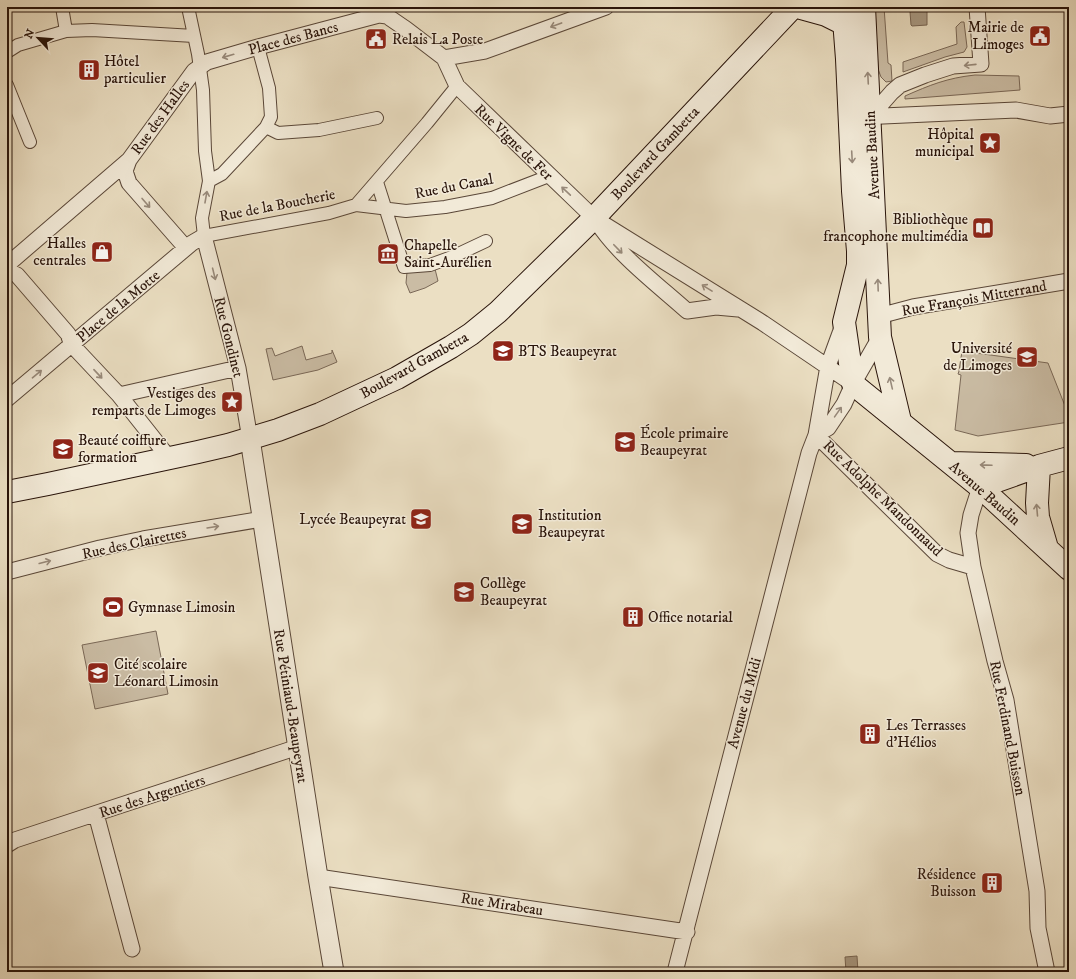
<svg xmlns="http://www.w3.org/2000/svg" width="1076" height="979" viewBox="0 0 1076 979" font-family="'IM FELL DW Pica',serif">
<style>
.green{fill:#cabca4;stroke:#7a6857}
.water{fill:#a99a84;stroke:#766453}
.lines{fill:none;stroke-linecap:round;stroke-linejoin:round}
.pedestrian-casing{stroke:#5a4738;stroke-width:14}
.minor-casing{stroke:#5a4738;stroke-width:17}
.tertiary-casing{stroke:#5a4738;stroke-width:21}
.secondary-casing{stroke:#29140a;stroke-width:24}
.pedestrian{stroke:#f2ead8;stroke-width:12}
.minor{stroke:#f2ead8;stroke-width:15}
.tertiary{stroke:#f2ead8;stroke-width:19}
.secondary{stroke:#f2ead8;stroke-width:22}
.oneway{stroke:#988a7b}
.labels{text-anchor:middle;stroke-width:3;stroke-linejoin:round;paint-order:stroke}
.poi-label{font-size:15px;fill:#29140a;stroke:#f2ead8;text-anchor:start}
.street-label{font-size:15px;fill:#29140a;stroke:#f2ead8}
</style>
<rect width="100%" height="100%" fill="#ebdfc3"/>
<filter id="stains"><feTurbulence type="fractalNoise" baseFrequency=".005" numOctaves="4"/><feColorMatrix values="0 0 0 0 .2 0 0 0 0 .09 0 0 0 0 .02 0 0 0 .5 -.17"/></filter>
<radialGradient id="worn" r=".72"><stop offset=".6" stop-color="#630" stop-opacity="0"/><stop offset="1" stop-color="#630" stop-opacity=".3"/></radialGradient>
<path class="green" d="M875,7H884L888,63L891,65L892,81L886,82L881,77L878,69Z
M961,22H964L967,47L964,52L945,57L903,72V62L957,44L956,27Z
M975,75L1019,76L1020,90L905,99V96C930,85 947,78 975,75Z
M435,269L438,281L425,288L410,293L406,283L407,272Z
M302,346L306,360L332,353V350L337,362L318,370L273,380L266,349L272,348L275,356Z
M962,351L1048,363L1069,416V422L978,436L955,430L961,375L958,374L959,371Z
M156,631L168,694L95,709L82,645Z"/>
<path class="water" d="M925,9L927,11V25L912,26L911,25L910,12L913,10Z
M857,956L858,972H846L845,957Z"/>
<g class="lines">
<g class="pedestrian-casing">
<path id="pedestrian" d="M62,7L66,31
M188,7L198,54L203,90L205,151L209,181L202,218L204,236L329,213L356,205L406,211L445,207L492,198L549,176
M7,52L18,45L66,31L92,30L194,36
M7,85L30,142
M266,127L278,133L319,130L377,118
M209,181L222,174L266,127L271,117L269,88L258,47
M377,182L404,267L430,265L452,257L486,241
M356,205L427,123L457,86"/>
</g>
<g class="minor-casing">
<path id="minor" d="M380,7L387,16L406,29L444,58L457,86L594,218L763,323L853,384
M444,58L485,51L606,7
M861,117L1016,110L1050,116L1069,114
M870,117L892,92L900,85L925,75L953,66L981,64L977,7
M597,222C618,255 658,285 687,311L716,307L738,309
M186,248L129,183L125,171L129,160L194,71L207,62L258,47L379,15L387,16
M7,265L129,160
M7,270L17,275L68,334L72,345L119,395L169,458
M879,316L913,307L1069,281
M119,395L238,368
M7,399L192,243L204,236L238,368L250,439
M816,435L937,554L949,560L973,567
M816,435L828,428L844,404L853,384L880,337
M980,487L971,515L968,533L973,567L995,661L1006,700L1037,891L1038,928L1047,972
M7,572L100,548L143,539L262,519
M96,814L132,949
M7,845L15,840L298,747
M318,877L687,932
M675,972L809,453L816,435L828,366L843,325"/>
</g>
<g class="tertiary-casing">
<path id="tertiary" d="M250,439L318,877L334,972"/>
</g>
<g class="secondary-casing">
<path id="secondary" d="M797,7L826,15L844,24
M843,7L847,59L853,191L858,251V265L844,322L853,384L980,487L1069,569
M864,7L880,337L900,421
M951,463L1026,465
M1039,466L1037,503L1038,517L1047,548
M980,487L1039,466L1069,458
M7,492L48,484L198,452L228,445L278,430L320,414L397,378L451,347L471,334L498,312L594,218L793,7"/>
</g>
<use href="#pedestrian" class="pedestrian"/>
<use href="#minor" class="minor"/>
<use href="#tertiary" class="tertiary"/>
<use href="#secondary" class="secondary"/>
</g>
<defs><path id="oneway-shaft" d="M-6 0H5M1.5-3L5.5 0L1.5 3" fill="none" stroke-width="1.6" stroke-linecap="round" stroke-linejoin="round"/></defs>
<g class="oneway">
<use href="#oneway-shaft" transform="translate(556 25) rotate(160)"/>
<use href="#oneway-shaft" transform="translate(228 56) rotate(164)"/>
<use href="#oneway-shaft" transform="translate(970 65) rotate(174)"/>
<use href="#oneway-shaft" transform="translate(868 78) rotate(-93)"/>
<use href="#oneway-shaft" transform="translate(852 157) rotate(87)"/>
<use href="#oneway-shaft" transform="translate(566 191) rotate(-137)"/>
<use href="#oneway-shaft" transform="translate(206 197) rotate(-80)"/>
<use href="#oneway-shaft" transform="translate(146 203) rotate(49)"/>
<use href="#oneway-shaft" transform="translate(618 249) rotate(46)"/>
<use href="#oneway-shaft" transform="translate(214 274) rotate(76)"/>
<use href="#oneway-shaft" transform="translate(878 285) rotate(-92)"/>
<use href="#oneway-shaft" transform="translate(707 288) rotate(-148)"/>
<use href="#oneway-shaft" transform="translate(37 374) rotate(-40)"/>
<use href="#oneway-shaft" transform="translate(98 374) rotate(47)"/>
<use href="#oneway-shaft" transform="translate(891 383) rotate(-103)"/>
<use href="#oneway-shaft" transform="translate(838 412) rotate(-55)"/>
<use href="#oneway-shaft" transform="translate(986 465) rotate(-178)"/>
<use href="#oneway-shaft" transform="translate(1037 510) rotate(-95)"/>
<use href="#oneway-shaft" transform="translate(213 527) rotate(-9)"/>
<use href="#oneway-shaft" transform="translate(45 562) rotate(-14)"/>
</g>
<defs>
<g id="civic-square" transform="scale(1.15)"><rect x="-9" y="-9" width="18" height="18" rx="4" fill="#8f2418" stroke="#f2ead8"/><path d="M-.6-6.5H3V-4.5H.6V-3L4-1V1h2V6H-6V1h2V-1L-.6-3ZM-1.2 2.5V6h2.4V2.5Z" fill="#fff"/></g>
<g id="building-square" transform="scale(1.15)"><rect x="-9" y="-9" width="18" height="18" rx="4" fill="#8f2418" stroke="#f2ead8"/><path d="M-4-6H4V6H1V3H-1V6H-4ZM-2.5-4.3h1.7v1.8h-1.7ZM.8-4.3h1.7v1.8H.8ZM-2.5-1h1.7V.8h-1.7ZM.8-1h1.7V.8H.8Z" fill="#fff"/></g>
<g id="sight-square" transform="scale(1.15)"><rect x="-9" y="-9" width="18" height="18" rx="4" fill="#8f2418" stroke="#f2ead8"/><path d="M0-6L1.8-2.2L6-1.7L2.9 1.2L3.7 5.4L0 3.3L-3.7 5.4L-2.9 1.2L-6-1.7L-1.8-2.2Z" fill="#fff"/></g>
<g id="library-square" transform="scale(1.15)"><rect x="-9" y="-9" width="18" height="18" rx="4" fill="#8f2418" stroke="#f2ead8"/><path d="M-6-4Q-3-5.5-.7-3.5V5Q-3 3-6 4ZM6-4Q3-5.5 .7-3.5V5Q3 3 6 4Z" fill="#fff"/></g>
<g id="shop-square" transform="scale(1.15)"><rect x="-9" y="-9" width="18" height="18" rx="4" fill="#8f2418" stroke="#f2ead8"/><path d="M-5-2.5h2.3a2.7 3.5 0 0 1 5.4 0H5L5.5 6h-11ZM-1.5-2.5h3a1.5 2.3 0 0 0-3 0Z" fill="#fff"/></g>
<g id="museum-square" transform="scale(1.15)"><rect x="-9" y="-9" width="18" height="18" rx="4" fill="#8f2418" stroke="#f2ead8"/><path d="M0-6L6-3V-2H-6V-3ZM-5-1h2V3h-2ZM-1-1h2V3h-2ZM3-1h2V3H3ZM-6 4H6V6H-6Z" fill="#fff"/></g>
<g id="school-square" transform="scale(1.15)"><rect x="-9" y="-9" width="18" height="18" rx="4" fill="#8f2418" stroke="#f2ead8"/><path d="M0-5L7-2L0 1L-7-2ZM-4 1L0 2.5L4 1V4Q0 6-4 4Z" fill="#fff"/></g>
<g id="university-square" transform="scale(1.15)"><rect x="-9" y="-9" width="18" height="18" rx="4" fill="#8f2418" stroke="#f2ead8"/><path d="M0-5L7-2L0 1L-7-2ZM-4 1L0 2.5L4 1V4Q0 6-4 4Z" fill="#fff"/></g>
<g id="stadium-square" transform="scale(1.15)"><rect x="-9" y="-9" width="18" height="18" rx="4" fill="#8f2418" stroke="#f2ead8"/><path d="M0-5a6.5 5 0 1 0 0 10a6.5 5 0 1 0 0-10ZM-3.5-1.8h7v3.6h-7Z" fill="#fff"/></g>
</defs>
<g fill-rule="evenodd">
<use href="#civic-square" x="1040" y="36"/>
<use href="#civic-square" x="376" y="39"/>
<use href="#building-square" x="89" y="70"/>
<use href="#sight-square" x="990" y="143"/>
<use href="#library-square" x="983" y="228"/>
<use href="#shop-square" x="102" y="252"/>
<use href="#museum-square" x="388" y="254"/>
<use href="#school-square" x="503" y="351"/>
<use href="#university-square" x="1027" y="357"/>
<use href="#sight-square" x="232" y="402"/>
<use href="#school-square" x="625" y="442"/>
<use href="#university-square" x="63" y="449"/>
<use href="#school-square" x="421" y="519"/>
<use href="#school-square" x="522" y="524"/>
<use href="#school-square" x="464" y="592"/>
<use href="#stadium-square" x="113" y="607"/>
<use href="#building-square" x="633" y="617"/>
<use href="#school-square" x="98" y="673"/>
<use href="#building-square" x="870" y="734"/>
<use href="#building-square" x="992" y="883"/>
</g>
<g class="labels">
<g class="poi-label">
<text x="1024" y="32" text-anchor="end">Mairie de<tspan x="1024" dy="17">Limoges</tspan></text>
<text x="392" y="44">Relais La Poste</text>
<text x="104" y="66">Hôtel<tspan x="104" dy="17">particulier</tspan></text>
<text x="974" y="139" text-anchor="end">Hôpital<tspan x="974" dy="17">municipal</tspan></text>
<text x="968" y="224" text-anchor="end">Bibliothèque<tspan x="968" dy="17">francophone multimédia</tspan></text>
<text x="86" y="248" text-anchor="end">Halles<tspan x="86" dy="17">centrales</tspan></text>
<text x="404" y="250">Chapelle<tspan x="404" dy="17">Saint-Aurélien</tspan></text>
<text x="1012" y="353" text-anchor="end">Université<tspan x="1012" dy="17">de Limoges</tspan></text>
<text x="518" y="356">BTS Beaupeyrat</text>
<text x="216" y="398" text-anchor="end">Vestiges des<tspan x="216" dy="17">remparts de Limoges</tspan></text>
<text x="640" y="438">École primaire<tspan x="640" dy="17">Beaupeyrat</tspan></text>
<text x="78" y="445">Beauté coiffure<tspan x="78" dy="17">formation</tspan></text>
<text x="538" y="520">Institution<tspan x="538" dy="17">Beaupeyrat</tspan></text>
<text x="406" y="524" text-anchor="end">Lycée Beaupeyrat</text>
<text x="480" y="588">Collège<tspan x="480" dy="17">Beaupeyrat</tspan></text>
<text x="128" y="612">Gymnase Limosin</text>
<text x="648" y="622">Office notarial</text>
<text x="114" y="669">Cité scolaire<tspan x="114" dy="17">Léonard Limosin</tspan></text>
<text x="886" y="730">Les Terrasses<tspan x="886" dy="17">d'Hélios</tspan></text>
<text x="976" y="879" text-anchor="end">Résidence<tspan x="976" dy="17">Buisson</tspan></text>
</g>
<g class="street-label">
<text transform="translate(293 38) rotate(-15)" y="5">Place des Bancs</text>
<text transform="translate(160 117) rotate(-54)" y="5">Rue des Halles</text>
<text transform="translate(514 142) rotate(44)" y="5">Rue Vigne de Fer</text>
<text transform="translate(655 153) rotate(-47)" y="5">Boulevard Gambetta</text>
<text transform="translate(872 155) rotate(-93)" y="5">Avenue Baudin</text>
<text transform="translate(454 186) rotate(-11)" y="5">Rue du Canal</text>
<text transform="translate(277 205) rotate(-11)" y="5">Rue de la Boucherie</text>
<text transform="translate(974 298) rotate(-10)" y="5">Rue François Mitterrand</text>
<text transform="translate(118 306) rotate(-40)" y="5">Place de la Motte</text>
<text transform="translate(229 337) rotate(76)" y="5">Rue Gondinet</text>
<text transform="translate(414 365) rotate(-29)" y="5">Boulevard Gambetta</text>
<text transform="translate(985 493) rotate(41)" y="5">Avenue Baudin</text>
<text transform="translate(883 498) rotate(44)" y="5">Rue Adolphe Mandonnaud</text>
<text transform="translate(134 543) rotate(-12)" y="5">Rue des Clairettes</text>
<text transform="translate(744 703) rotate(-75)" y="5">Avenue du Midi</text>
<text transform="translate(291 706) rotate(81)" y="5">Rue Pétiniaud-Beaupeyrat</text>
<text transform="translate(1008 728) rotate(79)" y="5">Rue Ferdinand Buisson</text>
<text transform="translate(152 796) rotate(-18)" y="5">Rue des Argentiers</text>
<text transform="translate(502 904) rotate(9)" y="5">Rue Mirabeau</text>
</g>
</g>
<rect width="1076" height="979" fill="none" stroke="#ebdfc3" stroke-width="24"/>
<rect x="8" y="8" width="1060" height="963" fill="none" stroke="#29140a" stroke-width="2"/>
<rect x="12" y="12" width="1052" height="955" fill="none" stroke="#29140a"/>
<g transform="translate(38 38) rotate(296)" stroke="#f2ead8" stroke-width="3" paint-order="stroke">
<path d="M0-3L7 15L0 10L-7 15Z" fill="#29140a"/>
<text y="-6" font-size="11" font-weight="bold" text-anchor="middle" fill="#29140a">N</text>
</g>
<rect width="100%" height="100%" filter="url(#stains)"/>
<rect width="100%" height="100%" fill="url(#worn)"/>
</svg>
